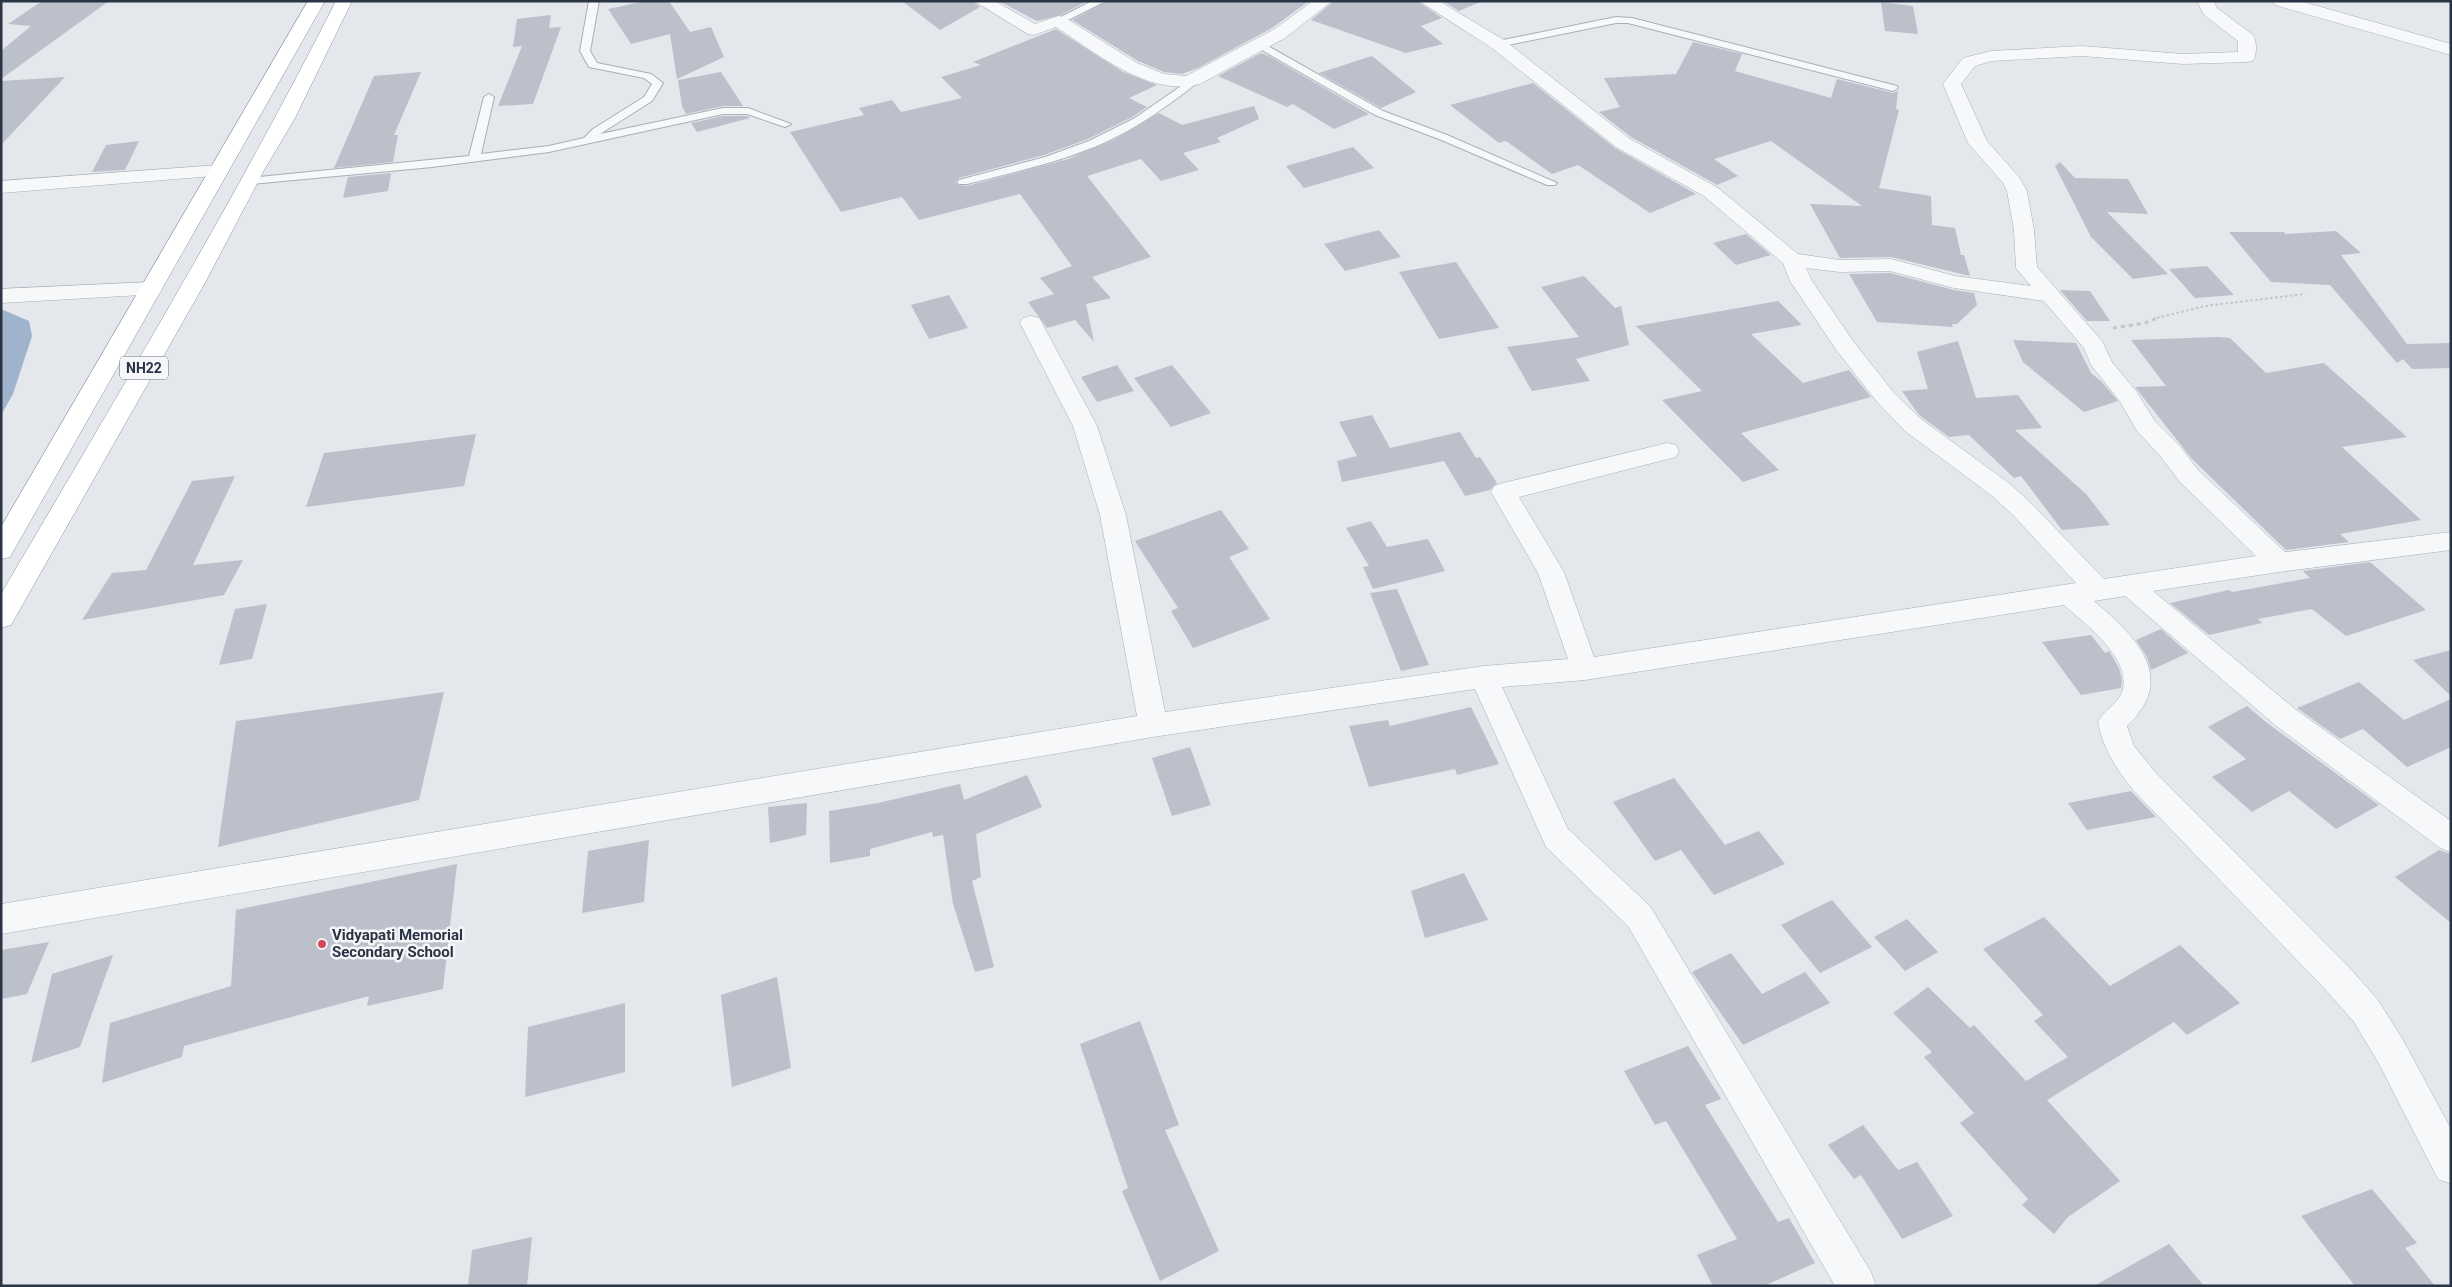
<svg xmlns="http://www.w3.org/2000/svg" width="2452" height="1287" viewBox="0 0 2452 1287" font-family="Roboto,sans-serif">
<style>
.water{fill:#9fb4cc}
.building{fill:#bbc0ca}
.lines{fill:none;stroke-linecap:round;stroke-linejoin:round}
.service-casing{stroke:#a9aeb7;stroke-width:2}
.minor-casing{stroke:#a9aeb7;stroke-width:1}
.trunk-casing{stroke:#8b94a3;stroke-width:1}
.path-far1{stroke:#c2c5cb;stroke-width:2;stroke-dasharray:2.5 2.5;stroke-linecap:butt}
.path{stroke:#c2c5cb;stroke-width:3;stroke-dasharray:4 4;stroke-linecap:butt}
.service{fill:#f7f8fa;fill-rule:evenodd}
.minor{fill:#f7f8fa;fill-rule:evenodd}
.trunk{fill:#fff;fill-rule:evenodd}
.poi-dot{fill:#d1495b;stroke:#f4f6f9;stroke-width:2}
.labels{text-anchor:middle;stroke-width:5;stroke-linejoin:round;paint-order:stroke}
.shield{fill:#f4f6f9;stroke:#676e7b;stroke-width:1}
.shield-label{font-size:14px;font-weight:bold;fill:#2b3445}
.poi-label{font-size:15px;font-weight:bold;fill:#2b3445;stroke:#f4f6f9;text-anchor:start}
</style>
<rect width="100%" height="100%" fill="#e4e7ec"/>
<path class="water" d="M1,309L29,321L32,336L13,394L1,415Z"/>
<path class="building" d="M42,1H109L1,79V51L31,26L8,24Z
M646,1H669L690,32L711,27L724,57L677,79L670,34L631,44L608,9Z
M902,1H972L980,7L940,30Z
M999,1H1087L1061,15L1037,21Z
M1108,1H1309L1272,28L1198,68L1182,74L1164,72L1138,61L1072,20Z
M1334,1H1417L1442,18L1421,26L1443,44L1406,53L1311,20Z
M1443,1H1480V2L1459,11Z
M1881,2L1913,6L1918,34L1885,31Z
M551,15L549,28L561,27L533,104L498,106L522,46L513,47L517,19Z
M1056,29L1123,72L1157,85L1129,98L1147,107L1134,116L1088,139L1044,155L959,178L955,182L958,185L967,186L1068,159L1113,140L1159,113L1182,125L1254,106L1259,119L1217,138L1221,142L1183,153L1199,170L1161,181L1141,159L1087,176L1151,257L1092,277L1111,298L1086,304L1094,342L1075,320L1047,328L1028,302L1054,294L1040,278L1072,266L1020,194L919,220L902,197L841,212L790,132L864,115L859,108L892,100L901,112L962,98L941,77L981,65L973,62Z
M1693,42L1742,54L1735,71L1831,98L1837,79L1893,93L1898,91L1896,109L1899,110L1879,188L1931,196L1932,225L1955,228L1961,255H1964L1970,276L1891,257L1840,258L1810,204L1862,206L1771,141L1714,159L1738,176L1717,185L1631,137L1599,112L1620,107L1604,78L1676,74Z
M1261,53L1269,56L1369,114L1334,129L1293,104L1287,107L1218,76Z
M1372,56L1416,92L1381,108L1319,73Z
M421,72L394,135H398L393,162L334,168L374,76Z
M721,72L743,106H723L686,114L682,106L678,80Z
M65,77L1,145V81Z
M1533,83L1615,148L1696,194L1650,213L1578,165L1552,174L1506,141L1499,143L1450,105Z
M723,116H747L750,118L697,132L691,123Z
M139,141L125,170L92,172L106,145Z
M1353,147L1374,168L1304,188L1286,166Z
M2060,162L2075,178L2128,179L2148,214L2107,212L2168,274L2133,279L2091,237L2055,166Z
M391,173L388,191L343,198L348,177Z
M1379,230L1401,257L1345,271L1324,244Z
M2336,231L2361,253L2341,255L2407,344L2451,343V368L2412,369L2403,359L2397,363L2330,285L2271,282L2229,232H2284L2285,234Z
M1746,234L1771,255L1736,265L1713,243Z
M1456,262L1499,328L1439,339L1399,272Z
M2207,266L2234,295L2195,298L2169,269Z
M1890,273L1954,290L1974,293L1977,305L1957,324H1952L1953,327L1877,322L1849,274Z
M1584,276L1615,308L1621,306L1629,345L1576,359L1590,381L1532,391L1507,347L1579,337L1541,287Z
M2060,290L2090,291L2110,321H2087Z
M949,295L968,328L929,339L911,305Z
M1778,301L1802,325L1751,334L1803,383L1849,370L1871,397L1741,433L1779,470L1743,482L1662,400L1702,391L1636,326Z
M2217,337L2230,338L2266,373L2324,363L2407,437L2342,447L2421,520L2340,534L2349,542L2286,550L2192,459L2135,387L2166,386L2131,340Z
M2013,340L2076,343L2091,373L2102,382L2118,401L2084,412L2023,362Z
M1958,341L1976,398L2018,395L2042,428L2015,430L2087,495L2110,525L2062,530L2021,476L2014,478L1969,435L1949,437L1919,415L1902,391L1928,389L1917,352Z
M1117,365L1134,391L1097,402L1081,377Z
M1172,365L1211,413L1171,427L1134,378Z
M1372,415L1390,448L1460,432L1476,458L1480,457L1497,483L1490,490L1465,496L1444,461L1342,482L1337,461L1357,456L1339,422Z
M476,434L464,486L306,507L324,453Z
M235,476L193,565L243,560L224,595L82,620L112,573L146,570L192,481Z
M1221,510L1249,549L1229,557L1270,619L1193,648L1171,611L1178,608L1135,541Z
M1371,521L1387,547L1428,539L1445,571L1373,589L1363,567L1369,566L1346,528Z
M2370,562L2426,610L2346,636L2312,609L2258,619L2262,623L2209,635L2170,603L2229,590L2232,592L2310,578L2303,571Z
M1397,589L1429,665L1401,671L1370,593Z
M267,604L252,659L219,665L235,609Z
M2161,629L2188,653L2151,670L2147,657L2136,640Z
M2091,635L2105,653L2109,651L2112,656L2119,668L2122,680L2121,688L2081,695L2042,642Z
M2451,650V696L2413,660Z
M2359,682L2404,720L2451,699V747L2407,767L2363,729L2340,739L2297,708Z
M444,692L419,800L218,847L236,721Z
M2247,706L2266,722L2379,805L2336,829L2289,791L2252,812L2212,777L2246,759L2208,727Z
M1471,707L1499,764L1457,775L1455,769L1369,787L1349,726L1388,720L1390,726Z
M1190,747L1211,805L1172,816L1152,758Z
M1027,775L1042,807L976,834L981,877L972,881L994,967L975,972L953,904L943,835L933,837L932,832L870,849V856L830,863L829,811L878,803L960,784L964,800Z
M1674,778L1725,845L1759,831L1785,864L1714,895L1681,850L1655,861L1613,802Z
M2131,791L2156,817L2087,830L2068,803Z
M807,803L806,835L770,843L768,807Z
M649,840L644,902L582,913L588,851Z
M2439,850L2451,854V923L2395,877Z
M457,864L443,989L367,1006L369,996L184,1046L182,1057L102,1083L110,1023L231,986L236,910Z
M1464,873L1488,920L1425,938L1411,891Z
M1832,900L1872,947L1820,973L1781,925Z
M2044,917L2110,986L2180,945L2240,1003L2187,1035L2174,1022L2047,1100L2120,1181L2068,1217L2054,1234L2022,1205L2028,1199L1960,1123L1974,1113L1924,1057L1932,1052L1893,1013L1928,987L1970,1028L1974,1025L2026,1081L2068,1057L2034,1021L2043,1015L1983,949Z
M1907,919L1938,952L1905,971L1874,937Z
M49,942L27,994L1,999V950Z
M1731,953L1762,994L1805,972L1830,1003L1743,1045L1692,972Z
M113,955L80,1047L31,1063L52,974Z
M777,977L791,1068L732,1087L721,995Z
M625,1003V1072L525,1097L528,1027Z
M1140,1021L1179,1125L1165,1130L1219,1251L1160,1281L1122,1191L1128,1188L1080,1044Z
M1688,1046L1721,1099L1705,1105L1778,1222L1789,1218L1815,1263L1764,1286H1713L1697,1255L1737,1239L1666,1121L1655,1125L1624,1071Z
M1863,1125L1898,1170L1917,1162L1953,1216L1902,1239L1861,1175L1854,1179L1828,1145Z
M2372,1189L2417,1243L2405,1248L2435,1286H2355L2301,1216Z
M532,1237L527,1286H468L472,1250Z
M2169,1244L2204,1286H2094Z"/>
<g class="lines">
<g class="service-casing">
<path id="service" d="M589,1H599L590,51L597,63L651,74L663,83L652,101L600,134L723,108H748L791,124L785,127L747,114H723L549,152L432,167L250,184L244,181L250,178L469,156L484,97L489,94L494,97L481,154L549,146L584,138L593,129L644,97L652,84L644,78L589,67L580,51Z
M1092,1H1106L1062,23L1053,21Z
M1616,17L1632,18L1897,86L1898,88L1893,91L1628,23H1616L1498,47L1493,44L1498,41Z
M1259,41L1383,111L1447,135L1557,183L1555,185H1547L1439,139L1375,115L1255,46L1254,44Z
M1194,77L1199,80L1198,82C1162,111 1124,137 1081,152C1044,166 1005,174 967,184H959L957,182L959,180L1045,157L1089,141L1135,118Z"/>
</g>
<g class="minor-casing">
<path id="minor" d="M974,1H995L1035,24L1058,16L1064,17L1137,63L1164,74L1186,76L1273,30L1313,1H1332L1285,38L1200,84C1148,97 1098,54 1056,27L1034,35L1028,34Z
M1419,1H1439L1504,40L1630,139L1718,188L1798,254L1840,260L1891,259L1955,276L2031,286L2016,268L2014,230L2007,191L2003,183L1968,143L1943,84L1963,58L1991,51L2082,46L2183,54L2238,52V41L2204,15L2197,1H2213L2217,8L2253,35C2257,41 2257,55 2253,61L2247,62L2183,64L2082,56L1992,61L1975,66L1961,84L1987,141L2019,177L2027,191L2034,230L2037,267L2102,341L2112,362L2136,391L2154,420L2179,445L2198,470L2285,552L2451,532V550L2279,572L2153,591L2295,709L2451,821V852L2440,848L2275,725L2125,596L2094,601C2135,636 2179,677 2127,726L2134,746L2156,773L2347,965L2378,1000L2403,1040L2451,1129V1184L2438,1179L2379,1064L2354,1022L2323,987L2134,791C2117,770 2103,749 2098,722C2103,711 2118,704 2122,692C2133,659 2085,624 2064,605L1585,680L1502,687L1568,829L1650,906L1871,1272L1876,1286H1835L1628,926L1546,847L1475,689L1153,737L1,934V904L1137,716L1100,515L1073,426L1020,323L1023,318L1031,316L1039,318L1042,323L1097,426L1126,515L1165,712L1484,666L1568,659L1538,573L1491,492L1494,486L1503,483L1667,443L1676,445L1679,451L1676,457L1519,497L1564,572L1594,657L2076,583L2013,515L1992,496L1905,431L1878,403L1837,351L1790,281L1783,263L1704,196L1616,147L1492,48ZM1806,268L1840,272L1890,271L1954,288L2044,301L2084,348L2091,365L2119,400L2137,431L2161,457L2180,482L2256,556L2104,579L2031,503L2010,484L1921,419L1894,393L1853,341L1812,281Z
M2273,1H2300L2451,44V55L2275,5Z
M219,165L226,167L229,171L226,175L1,193V181Z
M151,282L159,284L162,289L159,294L1,303V289Z"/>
</g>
<g class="trunk-casing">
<path id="trunk" d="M308,1H325L10,557L1,559V527Z
M336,1H352L295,118L263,172L206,281L11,625L1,628V594C116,398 233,204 336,1Z"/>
</g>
<path class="path-far1" d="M2157,318L2205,306L2305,294"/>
<path class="path" d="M2113,328L2145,323L2160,317"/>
<use href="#service" class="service"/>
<use href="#minor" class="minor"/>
<use href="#trunk" class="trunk"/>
</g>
<circle class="poi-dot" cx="322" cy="944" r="5"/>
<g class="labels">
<rect class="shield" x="120" y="356.5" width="48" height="23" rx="4"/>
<g class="shield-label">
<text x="144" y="373">NH22</text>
</g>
<g class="poi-label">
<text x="332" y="940">Vidyapati Memorial<tspan x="332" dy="17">Secondary School</tspan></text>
</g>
</g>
<rect width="2452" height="1287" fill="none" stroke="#2b3445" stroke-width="5"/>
</svg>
